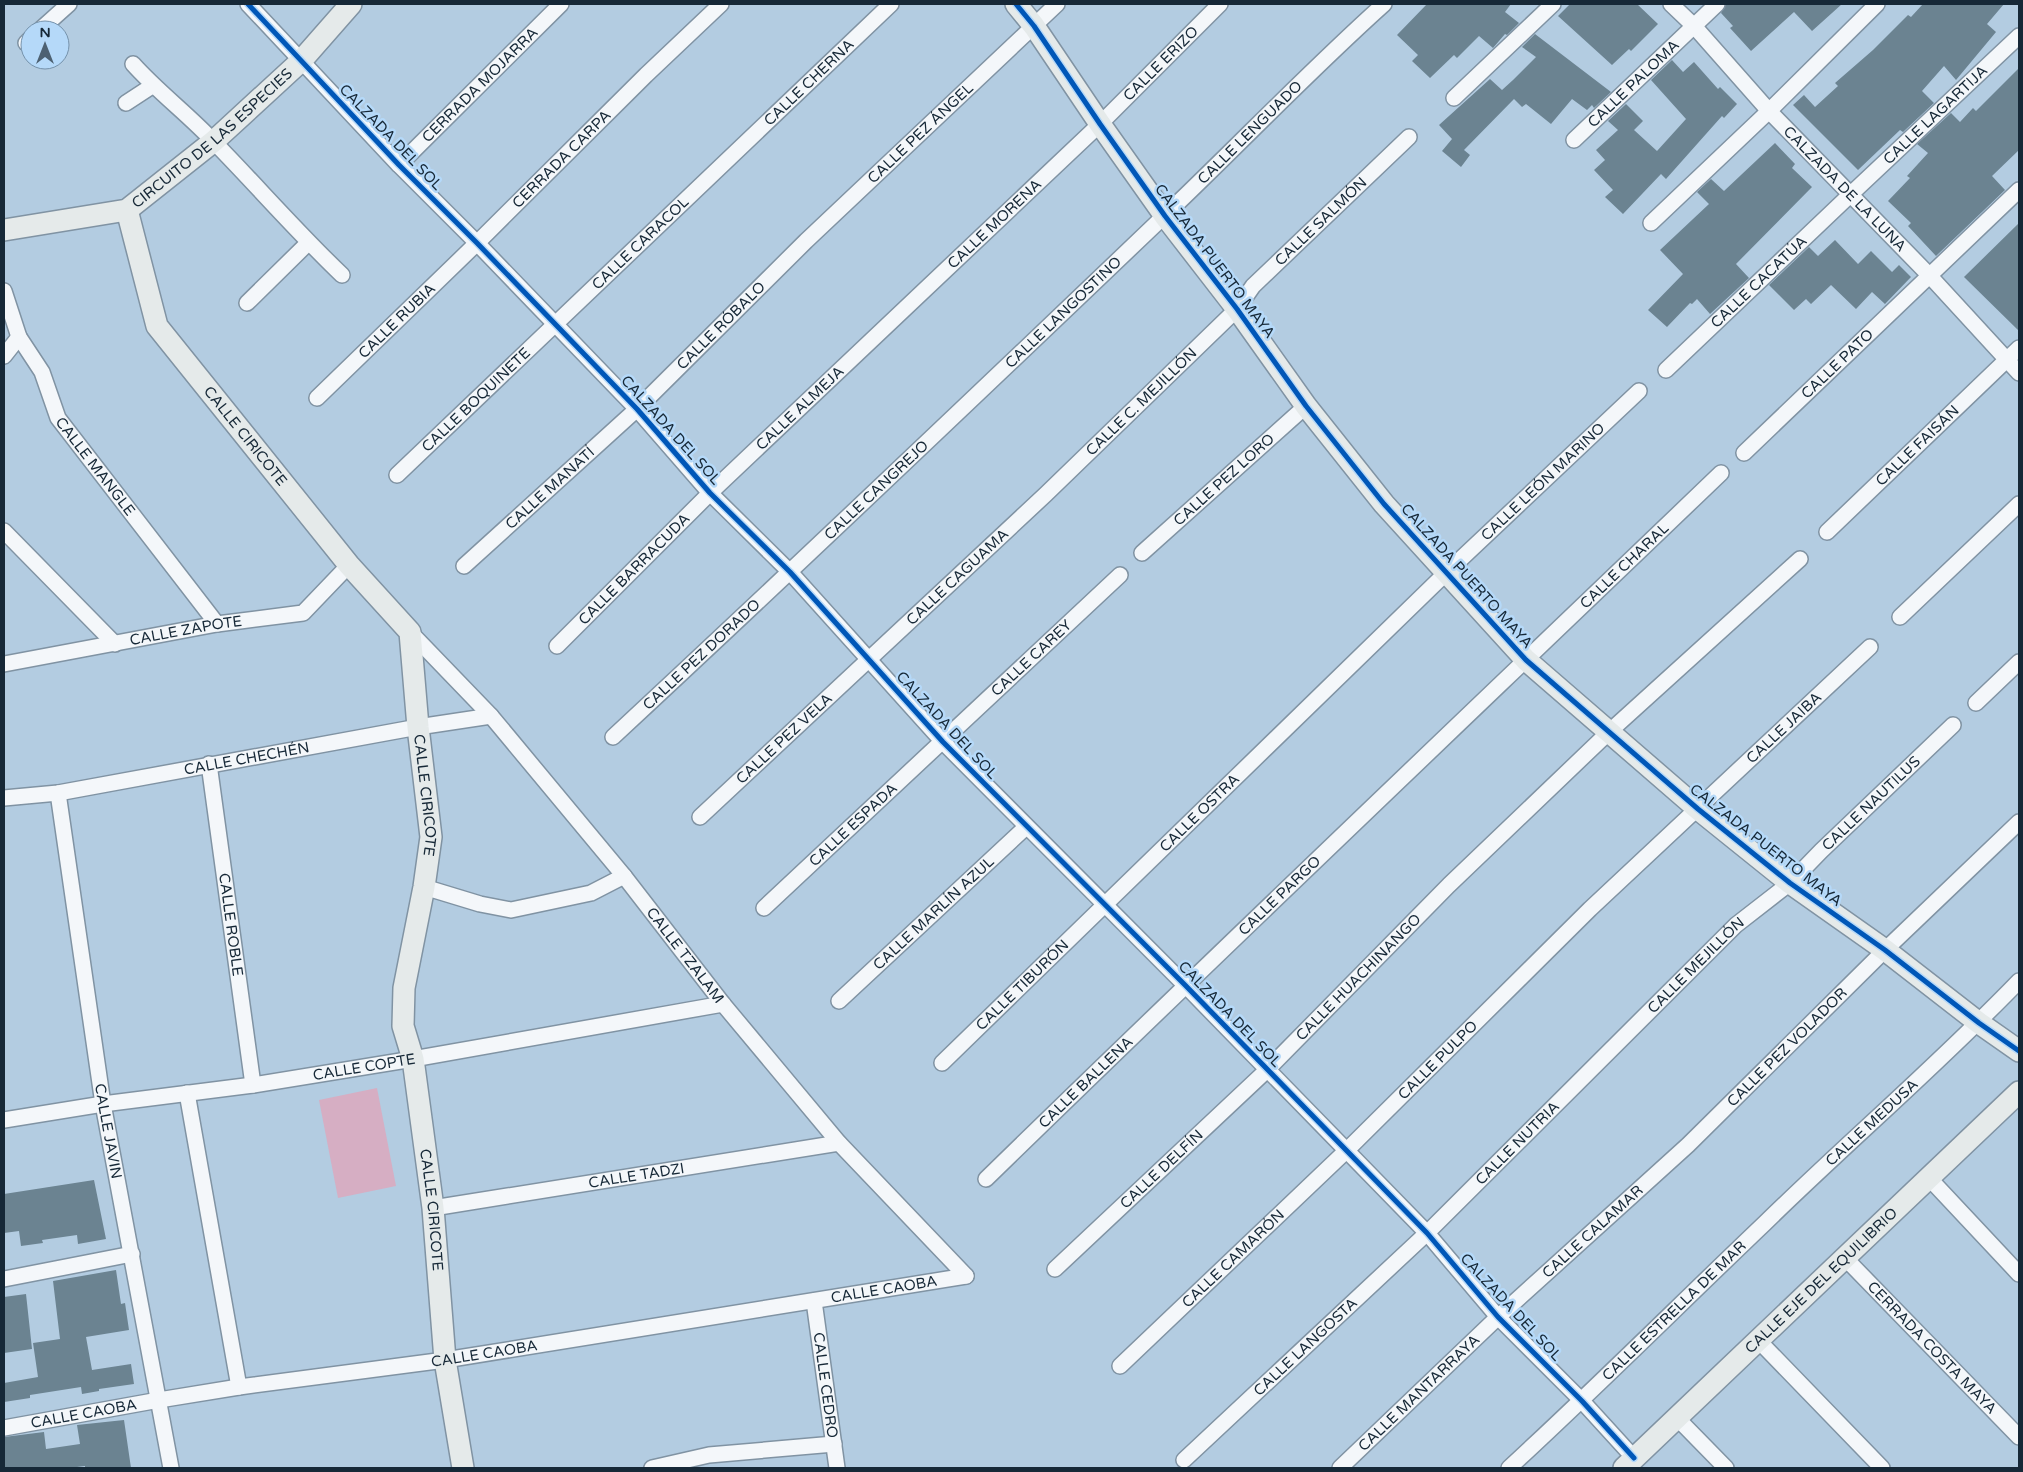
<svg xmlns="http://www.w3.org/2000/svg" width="2023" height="1472" viewBox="0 0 2023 1472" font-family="'Varela Round',sans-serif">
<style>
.green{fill:#d6aec3}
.building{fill:#6b8391}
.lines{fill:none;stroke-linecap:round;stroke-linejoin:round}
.street-casing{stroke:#8093a3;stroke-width:18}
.secondary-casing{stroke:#8093a3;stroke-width:24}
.street{stroke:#f4f7fa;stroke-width:15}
.secondary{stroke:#e5eaea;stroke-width:21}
.cycleway-casing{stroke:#b5d9f9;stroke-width:8}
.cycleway{stroke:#0057b8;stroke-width:5}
.labels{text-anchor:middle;stroke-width:5;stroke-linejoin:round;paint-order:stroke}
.street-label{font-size:15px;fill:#162837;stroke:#b5d9f9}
</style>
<rect width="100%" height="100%" fill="#b3cce1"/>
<path class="green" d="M377,1088L396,1186L338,1198L319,1100Z"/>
<path class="building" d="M1427,4H1511L1505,12L1519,23L1507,35L1505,34L1493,48L1479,36L1457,58L1454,55L1430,78L1412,61L1418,55L1397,35Z
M1570,4H1637L1658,24L1631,51L1629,49L1612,65L1558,16Z
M1726,4H1842L1812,31L1794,12L1751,51L1730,28L1733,26L1721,13Z
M1923,4H2004L1987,24L1996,32L1956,80L1944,66L1922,91L1934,103L1903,132L1900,130L1858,170L1793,105L1804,95L1815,107L1838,86L1835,83L1873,50L1908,15L1911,17Z
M1535,34L1611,92L1594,108L1592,105L1587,110L1572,99L1551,124L1526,104L1522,107L1514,99L1464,150L1470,155L1461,167L1442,151L1452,139L1439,125L1490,79L1502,90L1513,80L1536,57L1522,47Z
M1672,60L1683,72L1694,62L1718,89L1720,87L1737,104L1724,118L1722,116L1666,179L1661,174L1623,214L1605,197L1613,190L1594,170L1605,160L1596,150L1618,130L1608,121L1626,104L1643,121L1634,130L1657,151L1686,119L1651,80Z
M2019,68V150L1992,176L2005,190L1936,256L1908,226L1911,223L1888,201L1910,178L1907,176L1928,153L1917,144L1951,113L1960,122L1973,108L1976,111Z
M1775,143L1795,164L1792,168L1812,187L1736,264L1749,278L1710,314L1697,299L1692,304L1690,303L1667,327L1648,310L1683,274L1660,250L1709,204L1697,192L1711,179L1724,191Z
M2019,223V331L1964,277Z
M1835,240L1858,264L1871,251L1892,272L1899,265L1911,277L1885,304L1872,292L1856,309L1831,285L1811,304L1806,299L1794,310L1769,285L1809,247L1818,256Z
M94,1180L106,1239L78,1244L77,1235L42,1240L43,1243L21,1246L19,1231L4,1233V1194Z
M116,1270L121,1304L125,1303L129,1330L86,1337L92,1370L131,1364L134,1384L99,1389V1391L82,1394L81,1387L30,1395V1398L4,1402V1383L38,1377L33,1343L60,1339L53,1281Z
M26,1294L32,1349L4,1353V1297Z
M124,1420L131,1468H85V1466L69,1468H4V1437L44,1432L46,1449L80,1444L77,1425Z"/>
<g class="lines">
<g class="street-casing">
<g id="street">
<path d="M248,4L399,165L477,243L637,409L710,493L790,572L943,742L1185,985L1427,1233L1498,1317L1582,1401L1634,1458"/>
<path id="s1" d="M1671,4L1694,26L1769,111L1929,275L2019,373"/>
<path d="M40,30L69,4"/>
<path d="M26,43L30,39"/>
<path d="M133,64C158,92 189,115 215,143C258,187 298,233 342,275"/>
<path d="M1454,98L1553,4"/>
<path d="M126,103L152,86"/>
<path id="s2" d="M1574,140L1717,4"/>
<path id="s3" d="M399,165L561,4"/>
<path d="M1651,223L1769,111L1877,4"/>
<path id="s4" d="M4,291L19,337L42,372L58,418L217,624"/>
<path d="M247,303L308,243"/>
<path d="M4,356L19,337"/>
<path id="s5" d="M1666,370L1851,194L2019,36"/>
<path id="s6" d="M317,398L477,243L646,75L721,4"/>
<path id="s7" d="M1744,453L2019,190"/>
<path id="s8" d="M397,475L891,4"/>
<path d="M4,531L115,644"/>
<path id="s9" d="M1827,532L2019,348"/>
<path id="s10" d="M1142,553L1306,406"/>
<path id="s11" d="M464,566L637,409L806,241L1057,4"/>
<path d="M1900,617L2019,504"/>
<path id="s12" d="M410,632L491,716L624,876L723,1004L839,1143L966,1276"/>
<path id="s13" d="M557,646L710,493L1100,124L1220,4"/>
<path id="s14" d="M4,664L217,624L303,613L349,565"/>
<path d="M1976,703L2019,662"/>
<path id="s15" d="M613,737C797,566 979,393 1161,219C1236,148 1307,73 1384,4"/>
<path id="s16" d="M209,764L253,1085"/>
<path id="s17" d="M58,793L103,1104L171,1468"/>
<path id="s18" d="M4,798L58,793L418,727L491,716"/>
<path id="s19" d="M700,817L1046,494L1237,309L1253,286L1409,137"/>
<path d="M424,887L480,904L511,910L591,893L624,876"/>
<path id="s20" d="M764,908L1120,575"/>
<path id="s21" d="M839,1001L1026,827"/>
<path id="s22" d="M942,1063L1447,572L1639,391"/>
<path d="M187,1093L239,1387"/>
<path id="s23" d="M4,1120L103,1104L253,1085L413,1059L723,1004"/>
<path d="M1929,1178L2019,1274"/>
<path id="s24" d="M986,1179C1229,942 1476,708 1721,473"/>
<path id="s25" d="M433,1208L839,1143"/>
<path id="s26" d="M1845,1258L2019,1437"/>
<path id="s27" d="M1055,1269L1267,1070L1449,885L1609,732L1800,559"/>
<path d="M4,1279L132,1254"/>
<path id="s28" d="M814,1301L837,1468"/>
<path d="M1758,1340L1882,1468"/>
<path id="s29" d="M1120,1366L1346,1151L1590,909L1870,647"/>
<path d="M1677,1418L1726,1468"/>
<path id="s30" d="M4,1428L159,1400L239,1387L445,1360L966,1276"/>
<path id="s31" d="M1184,1460L1427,1233L1736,925L1790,883L1821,851L1953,725"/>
<path d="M652,1468L709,1455L834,1444"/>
<path id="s32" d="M1340,1468L1498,1317L1688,1145L1885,950L2019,822"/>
<path id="s33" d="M1509,1468C1596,1388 1680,1304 1765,1223C1849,1141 1938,1065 2019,981"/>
</g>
</g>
<g class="secondary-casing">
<g id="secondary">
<path d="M1016,4L1034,26L1100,124L1165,216L1237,309L1306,406L1384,504L1526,660L1698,809L1790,883L1885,950L1979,1023L2019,1051"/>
<path id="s34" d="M127,210L157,326L349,565L410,632L418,727L431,837L424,887L404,988L403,1026L413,1059L433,1208L445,1360L463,1468"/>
<path id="s35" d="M4,230L127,210L214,141L301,61L351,4"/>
<path id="s36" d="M1624,1468L2019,1092"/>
</g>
</g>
<use href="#street" class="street"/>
<use href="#secondary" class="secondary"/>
<g class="cycleway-casing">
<path id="cycleway" d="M248,4L399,165L477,243L637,409L710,493L790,572L943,742L1185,985L1427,1233L1498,1317L1582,1401L1634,1458
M1016,4L1034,26L1100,124L1165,216L1237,309L1306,406L1384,504L1526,660L1698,809L1790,883L1885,950L1979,1023L2019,1051"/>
</g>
<use href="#cycleway" class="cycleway"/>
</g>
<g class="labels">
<g class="street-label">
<text dy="5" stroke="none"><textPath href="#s13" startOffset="839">CALLE ERIZO</textPath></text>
<text dy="5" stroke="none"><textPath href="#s8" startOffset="569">CALLE CHERNA</textPath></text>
<text dy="5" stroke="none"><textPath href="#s2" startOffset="82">CALLE PALOMA</textPath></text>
<text dy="5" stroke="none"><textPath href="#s3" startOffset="114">CERRADA MOJARRA</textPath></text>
<text dy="5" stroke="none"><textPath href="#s5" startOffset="371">CALLE LAGARTIJA</textPath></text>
<text dy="5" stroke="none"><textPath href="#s15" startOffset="878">CALLE LENGUADO</textPath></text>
<text dy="5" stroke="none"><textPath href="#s11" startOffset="629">CALLE PEZ ÁNGEL</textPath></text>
<text dy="5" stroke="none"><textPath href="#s35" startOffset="236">CIRCUITO DE LAS ESPECIES</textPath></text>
<text transform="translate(391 137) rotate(46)" y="5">CALZADA DEL SOL</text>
<text dy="5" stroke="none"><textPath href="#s6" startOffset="342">CERRADA CARPA</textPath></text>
<text dy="5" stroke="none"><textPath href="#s1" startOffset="254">CALZADA DE LA LUNA</textPath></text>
<text dy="5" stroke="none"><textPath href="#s19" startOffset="861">CALLE SALMÓN</textPath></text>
<text dy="5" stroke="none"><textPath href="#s13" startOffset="608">CALLE MORENA</textPath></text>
<text dy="5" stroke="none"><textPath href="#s8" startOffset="336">CALLE CARACOL</textPath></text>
<text transform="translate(1215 261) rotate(53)" y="5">CALZADA PUERTO MAYA</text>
<text dy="5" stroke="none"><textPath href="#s5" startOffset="128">CALLE CACATÚA</textPath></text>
<text dy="5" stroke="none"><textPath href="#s15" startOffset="619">CALLE LANGOSTINO</textPath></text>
<text dy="5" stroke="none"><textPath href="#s6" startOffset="111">CALLE RUBIA</textPath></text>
<text dy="5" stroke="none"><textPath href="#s11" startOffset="352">CALLE RÓBALO</textPath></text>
<text dy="5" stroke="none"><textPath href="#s7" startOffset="129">CALLE PATO</textPath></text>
<text dy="5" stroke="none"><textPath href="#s8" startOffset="109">CALLE BOQUINETE</textPath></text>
<text dy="5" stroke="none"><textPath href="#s19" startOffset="606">CALLE C. MEJILLÓN</textPath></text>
<text dy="5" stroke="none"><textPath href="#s13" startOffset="340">CALLE ALMEJA</textPath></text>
<text transform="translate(671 430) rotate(48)" y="5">CALZADA DEL SOL</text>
<text dy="5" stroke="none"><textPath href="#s34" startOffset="261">CALLE CIRICOTE</textPath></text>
<text dy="5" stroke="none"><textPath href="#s9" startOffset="125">CALLE FAISÁN</textPath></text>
<text dy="5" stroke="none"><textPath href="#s4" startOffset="200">CALLE MANGLE</textPath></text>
<text dy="5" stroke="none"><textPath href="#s10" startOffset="110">CALLE PEZ LORO</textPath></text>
<text dy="5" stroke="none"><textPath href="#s22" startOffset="836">CALLE LEÓN MARINO</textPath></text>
<text dy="5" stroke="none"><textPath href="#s11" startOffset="116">CALLE MANATÍ</textPath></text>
<text dy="5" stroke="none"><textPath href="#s15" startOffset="361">CALLE CANGREJO</textPath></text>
<text dy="5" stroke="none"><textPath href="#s24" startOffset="885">CALLE CHARAL</textPath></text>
<text dy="5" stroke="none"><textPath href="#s13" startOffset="109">CALLE BARRACUDA</textPath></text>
<text dy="5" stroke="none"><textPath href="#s19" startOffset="352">CALLE CAGUAMA</textPath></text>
<text transform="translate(1467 576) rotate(48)" y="5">CALZADA PUERTO MAYA</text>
<text dy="5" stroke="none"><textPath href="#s14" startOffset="185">CALLE ZAPOTE</textPath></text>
<text dy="5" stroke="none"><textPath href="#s15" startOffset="121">CALLE PEZ DORADO</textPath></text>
<text dy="5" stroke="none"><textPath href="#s20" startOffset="366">CALLE CAREY</textPath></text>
<text transform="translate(947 725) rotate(47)" y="5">CALZADA DEL SOL</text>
<text dy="5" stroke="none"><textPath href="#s29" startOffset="921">CALLE JAIBA</textPath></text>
<text dy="5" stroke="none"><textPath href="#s19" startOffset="115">CALLE PEZ VELA</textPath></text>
<text dy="5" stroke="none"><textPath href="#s18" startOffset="246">CALLE CHECHÉN</textPath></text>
<text dy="5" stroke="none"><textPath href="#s34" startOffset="681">CALLE CIRICOTE</textPath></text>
<text dy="5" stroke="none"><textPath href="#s31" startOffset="951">CALLE NAUTILUS</textPath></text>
<text dy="5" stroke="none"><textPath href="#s22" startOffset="359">CALLE OSTRA</textPath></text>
<text dy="5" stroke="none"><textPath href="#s20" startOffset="122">CALLE ESPADA</textPath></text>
<text transform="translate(1766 845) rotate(38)" y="5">CALZADA PUERTO MAYA</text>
<text dy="5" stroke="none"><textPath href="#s24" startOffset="408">CALLE PARGO</textPath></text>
<text dy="5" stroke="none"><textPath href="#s21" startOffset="129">CALLE MARLÍN AZUL</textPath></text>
<text dy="5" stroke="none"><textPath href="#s16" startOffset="162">CALLE ROBLE</textPath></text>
<text dy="5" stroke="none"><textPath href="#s12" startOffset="425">CALLE TZALAM</textPath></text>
<text dy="5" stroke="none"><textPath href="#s31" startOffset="712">CALLE MEJILLÓN</textPath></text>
<text dy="5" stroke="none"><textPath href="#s27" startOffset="421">CALLE HUACHINANGO</textPath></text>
<text dy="5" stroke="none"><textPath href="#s22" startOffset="112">CALLE TIBURÓN</textPath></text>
<text transform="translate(1230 1014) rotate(46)" y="5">CALZADA DEL SOL</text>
<text dy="5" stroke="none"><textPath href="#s32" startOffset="614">CALLE PEZ VOLADOR</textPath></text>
<text dy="5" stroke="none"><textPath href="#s29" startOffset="441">CALLE PULPO</textPath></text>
<text dy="5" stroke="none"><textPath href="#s23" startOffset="364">CALLE COPTE</textPath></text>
<text dy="5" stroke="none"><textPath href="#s24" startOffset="139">CALLE BALLENA</textPath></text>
<text dy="5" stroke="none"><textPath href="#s33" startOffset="501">CALLE MEDUSA</textPath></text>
<text dy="5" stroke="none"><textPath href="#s17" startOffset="342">CALLE JAVIN</textPath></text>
<text dy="5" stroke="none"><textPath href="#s31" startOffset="460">CALLE NUTRIA</textPath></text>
<text dy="5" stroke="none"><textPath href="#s27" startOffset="146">CALLE DELFÍN</textPath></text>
<text dy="5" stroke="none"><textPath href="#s25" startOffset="206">CALLE TADZI</textPath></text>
<text dy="5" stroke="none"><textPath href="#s34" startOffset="1101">CALLE CIRICOTE</textPath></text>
<text dy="5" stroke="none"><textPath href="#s32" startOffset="346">CALLE CALAMAR</textPath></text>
<text dy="5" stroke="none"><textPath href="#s29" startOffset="156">CALLE CAMARÓN</textPath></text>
<text dy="5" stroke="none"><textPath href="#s36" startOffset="272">CALLE EJE DEL EQUILIBRIO</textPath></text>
<text dy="5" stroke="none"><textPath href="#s30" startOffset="891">CALLE CAOBA</textPath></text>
<text transform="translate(1511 1307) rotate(47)" y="5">CALZADA DEL SOL</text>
<text dy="5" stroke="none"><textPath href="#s33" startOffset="228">CALLE ESTRELLA DE MAR</textPath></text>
<text dy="5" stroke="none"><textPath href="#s31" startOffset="166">CALLE LANGOSTA</textPath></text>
<text dy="5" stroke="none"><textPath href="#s26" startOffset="125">CERRADA COSTA MAYA</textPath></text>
<text dy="5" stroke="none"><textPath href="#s30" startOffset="486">CALLE CAOBA</textPath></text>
<text dy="5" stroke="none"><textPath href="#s28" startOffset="85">CALLE CEDRO</textPath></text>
<text dy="5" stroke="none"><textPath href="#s32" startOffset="109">CALLE MANTARRAYA</textPath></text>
<text dy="5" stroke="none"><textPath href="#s30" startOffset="81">CALLE CAOBA</textPath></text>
</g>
</g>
<rect width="2023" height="1472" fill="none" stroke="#162837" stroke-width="10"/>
<g transform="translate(45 45)"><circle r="24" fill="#b5d9f9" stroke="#7592ab"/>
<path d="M0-4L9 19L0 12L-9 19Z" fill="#4d6172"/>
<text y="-8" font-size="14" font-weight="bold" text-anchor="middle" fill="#162837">N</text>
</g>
</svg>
